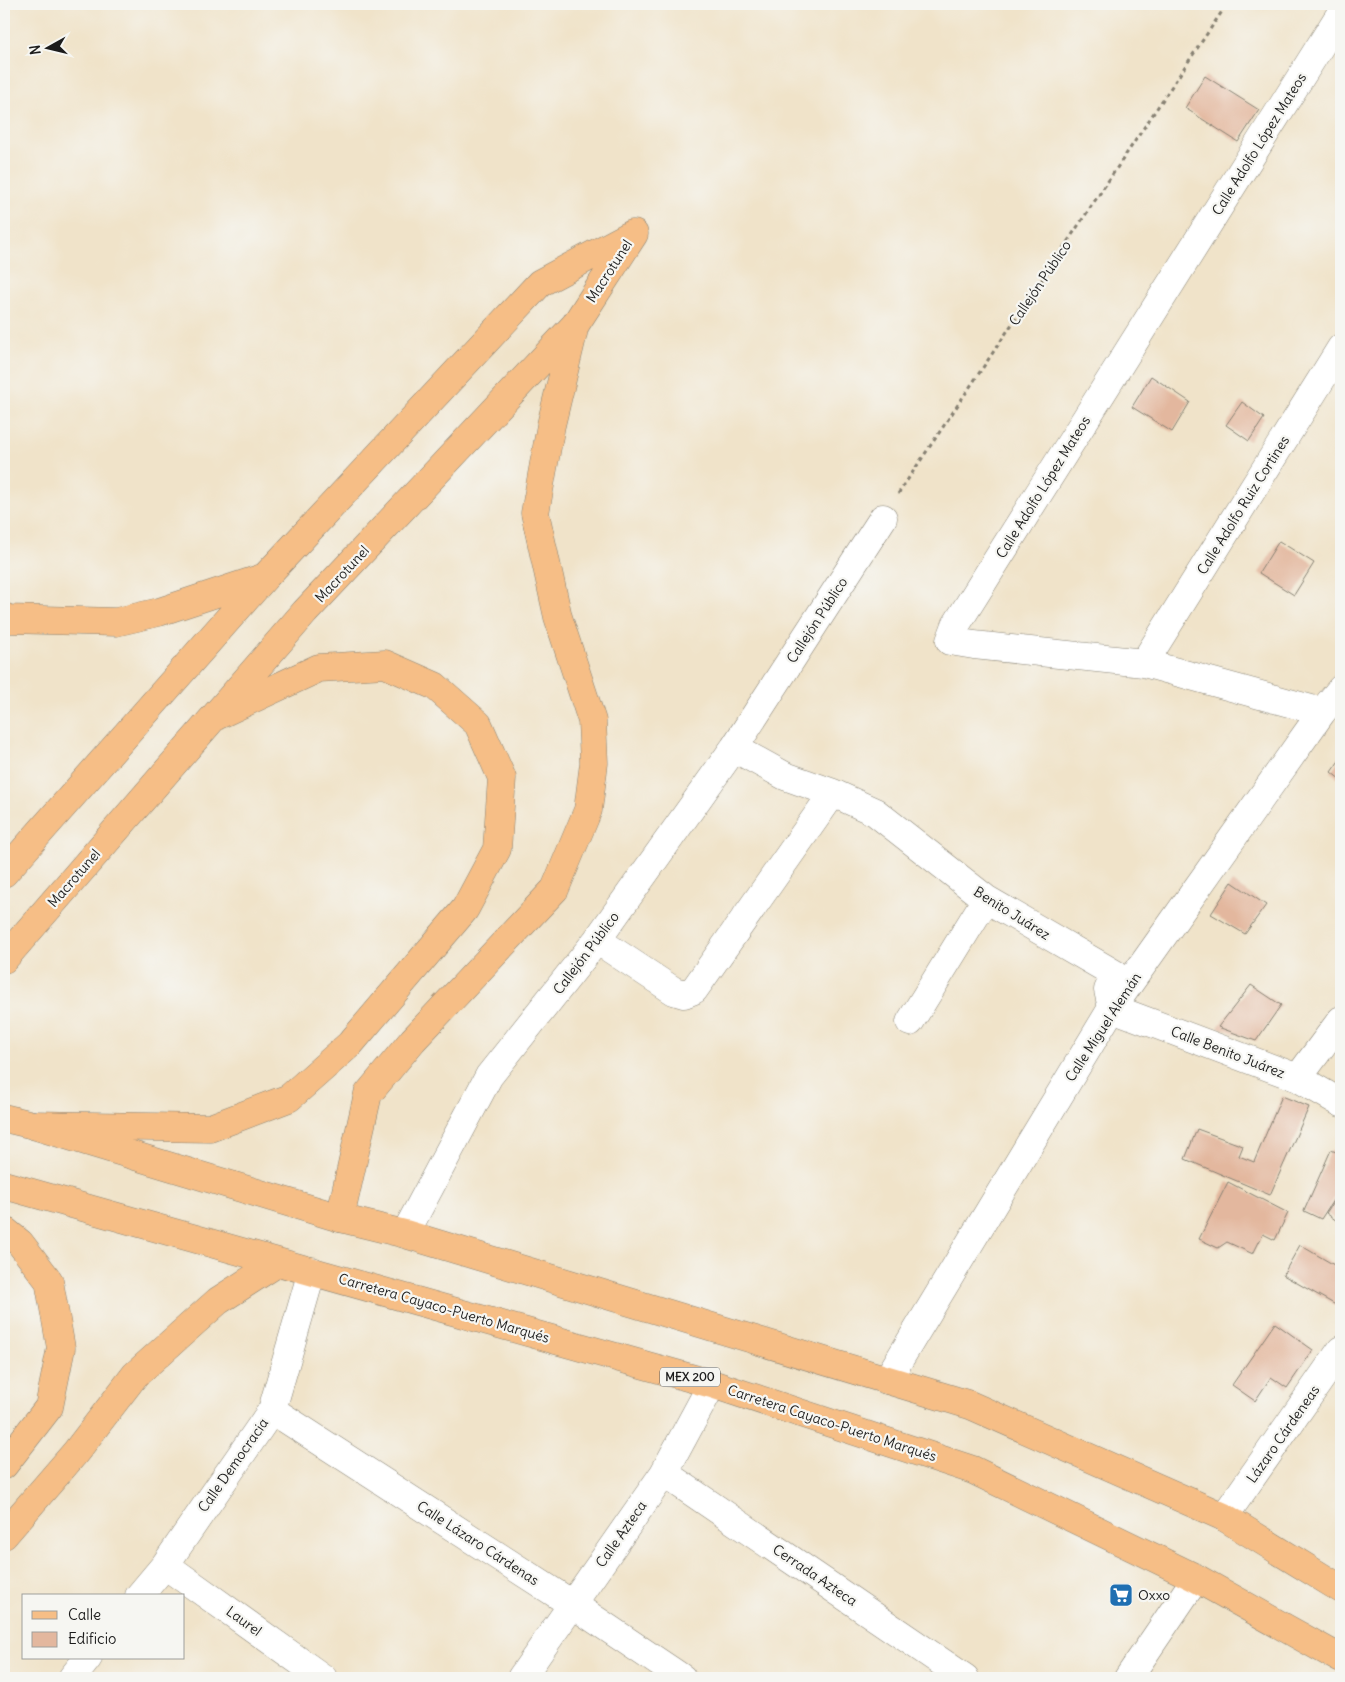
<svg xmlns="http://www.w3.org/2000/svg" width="1345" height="1682" viewBox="0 0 1345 1682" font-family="Delius,sans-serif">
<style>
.building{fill:#e3b79e}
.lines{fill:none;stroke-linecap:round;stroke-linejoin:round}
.minor-casing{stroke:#868072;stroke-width:29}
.major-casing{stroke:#868072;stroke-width:29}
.highway-casing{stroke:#868072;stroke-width:29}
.path{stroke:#868072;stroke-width:3;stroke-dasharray:4 4;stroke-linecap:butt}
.minor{stroke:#fff;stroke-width:28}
.major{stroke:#f6be86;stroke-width:28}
.highway{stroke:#f6be86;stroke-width:28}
.labels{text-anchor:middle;stroke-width:4.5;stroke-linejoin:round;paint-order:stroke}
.shield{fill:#f6f6f2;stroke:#5d5d5c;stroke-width:1}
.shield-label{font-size:12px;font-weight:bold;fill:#1c1c1c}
.street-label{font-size:14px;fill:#1c1c1c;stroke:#f6f6f2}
.poi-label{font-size:14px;fill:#1c1c1c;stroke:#f6f6f2;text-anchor:start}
</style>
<rect width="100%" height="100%" fill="#f6f6f2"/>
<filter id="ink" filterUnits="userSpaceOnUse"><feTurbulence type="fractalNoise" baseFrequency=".02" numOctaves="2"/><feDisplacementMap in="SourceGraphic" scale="10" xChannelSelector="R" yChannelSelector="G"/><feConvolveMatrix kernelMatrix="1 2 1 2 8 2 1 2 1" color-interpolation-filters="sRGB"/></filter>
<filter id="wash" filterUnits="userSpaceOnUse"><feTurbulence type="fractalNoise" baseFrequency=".0096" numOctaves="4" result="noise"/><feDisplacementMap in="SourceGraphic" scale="20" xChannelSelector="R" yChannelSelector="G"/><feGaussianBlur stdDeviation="1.12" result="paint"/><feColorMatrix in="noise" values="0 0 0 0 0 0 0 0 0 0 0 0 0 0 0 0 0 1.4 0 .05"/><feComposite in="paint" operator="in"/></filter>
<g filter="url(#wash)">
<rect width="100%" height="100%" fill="#f0e3c9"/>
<g id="blocks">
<path class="building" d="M1205,76L1259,110L1238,142L1185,108Z
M1151,376L1190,402L1172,432L1132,407Z
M1242,402L1264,418L1249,441L1226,425Z
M1279,541L1314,563L1294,595L1259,573Z
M1341,758V780L1331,772Z
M1232,882L1266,905L1245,934L1211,914Z
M1251,985L1281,1005L1256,1041L1218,1027Z
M1282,1096L1309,1107L1270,1195L1185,1159L1197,1129L1243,1146L1239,1156L1254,1162Z
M1331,1150L1341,1154V1188L1321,1219L1304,1211Z
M1228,1182L1288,1213L1275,1240L1263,1234L1253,1254L1227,1242L1218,1248L1199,1239Z
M1341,1191V1224L1326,1213Z
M1300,1245L1341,1269V1308L1283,1275Z
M1275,1323L1313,1350L1287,1388L1271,1377L1255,1401L1232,1385Z"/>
</g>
</g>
<g filter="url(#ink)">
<use href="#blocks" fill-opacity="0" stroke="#868072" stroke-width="1"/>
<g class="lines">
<g class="minor-casing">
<path id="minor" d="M1144,663L1341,348
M1322,712L1144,663L974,645L950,641L956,625L1341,13
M734,748L785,776L833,793L875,812L986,899L1115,974L1108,990L1112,1008L1298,1078L1341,1103
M597,940L674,991L684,994L694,990L833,793
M910,1022L986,899
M1298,1078L1341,1020
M405,1234L489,1076L597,940L734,748L883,518
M887,1380L1112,1008L1322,712L1341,689
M272,1410L572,1604L682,1678
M664,1473L965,1678
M1224,1517L1341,1350
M165,1565L323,1678
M139,1596L165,1565L272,1410L312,1271
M72,1678L88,1658
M521,1678L664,1473L712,1384
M1128,1678L1196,1578"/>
</g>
<g class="major-casing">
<path id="major" d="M4,1118L33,1125L340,1218L405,1234L970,1405L1224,1517L1341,1589
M4,1185L712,1384L973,1470L1196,1578L1341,1659"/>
</g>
<g class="highway-casing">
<path id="highway" d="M4,617L9,619L116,622L159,612L265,577
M4,873L266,576L540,283L632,234
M4,959L305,612L575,325L634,234
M33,1125L210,1128L289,1098L350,1044L465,909L497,849L502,778L478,724L435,686L385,664L319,668L216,716
M340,1218L368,1094L413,1040L555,889L588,810L594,763L592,721L558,617L535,513L551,425L575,325
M4,1230L20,1243L49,1281L61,1348L49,1407L4,1465
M4,1535L75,1453L135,1375L218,1301L277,1263"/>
</g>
<path class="path" d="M898,494L1227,4"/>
<use href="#minor" class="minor"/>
<use href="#major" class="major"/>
<use href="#highway" class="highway"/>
</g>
</g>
<defs>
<g id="supermarket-square" transform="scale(1.25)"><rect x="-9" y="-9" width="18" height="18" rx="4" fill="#1f6fb2" stroke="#f6f6f2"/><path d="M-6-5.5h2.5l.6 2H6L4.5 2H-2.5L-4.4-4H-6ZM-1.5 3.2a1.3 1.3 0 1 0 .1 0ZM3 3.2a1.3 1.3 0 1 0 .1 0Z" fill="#fff"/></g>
</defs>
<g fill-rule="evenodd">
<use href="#supermarket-square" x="1121" y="1595"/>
</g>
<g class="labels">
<rect class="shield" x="660" y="1367.5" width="60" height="19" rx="4"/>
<g class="shield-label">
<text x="690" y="1381">MEX 200</text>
</g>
<g class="street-label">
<text transform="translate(1259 144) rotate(-58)" y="5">Calle Adolfo López Mateos</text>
<text transform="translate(609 271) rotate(-57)" y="5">Macrotunel</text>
<text transform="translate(1040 283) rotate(-56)" y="5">Callejón Público</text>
<text transform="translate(1043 487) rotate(-58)" y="5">Calle Adolfo López Mateos</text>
<text transform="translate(1243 505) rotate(-58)" y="5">Calle Adolfo Ruiz Cortines</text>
<text transform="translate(342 574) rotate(-47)" y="5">Macrotunel</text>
<text transform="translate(817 620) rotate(-57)" y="5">Callejón Público</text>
<text transform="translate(74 878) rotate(-49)" y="5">Macrotunel</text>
<text transform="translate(1012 913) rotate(32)" y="5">Benito Juárez</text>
<text transform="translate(586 953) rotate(-53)" y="5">Callejón Público</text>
<text transform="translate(1103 1027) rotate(-57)" y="5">Calle Miguel Alemán</text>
<text transform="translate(1228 1052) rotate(21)" y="5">Calle Benito Juárez</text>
<text transform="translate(444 1308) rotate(16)" y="5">Carretera Cayaco-Puerto Marqués</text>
<text transform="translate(832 1423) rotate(18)" y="5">Carretera Cayaco-Puerto Marqués</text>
<text transform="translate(1283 1434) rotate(-55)" y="5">Lázaro Cárdeneas</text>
<text transform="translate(233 1465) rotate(-55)" y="5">Calle Democracia</text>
<text transform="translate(621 1534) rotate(-55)" y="5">Calle Azteca</text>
<text transform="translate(478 1543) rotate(33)" y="5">Calle Lázaro Cárdenas</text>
<text transform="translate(815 1575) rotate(34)" y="5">Cerrada Azteca</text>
<text transform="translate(244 1621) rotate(36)" y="5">Laurel</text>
</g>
<g class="poi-label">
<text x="1138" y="1600">Oxxo</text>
</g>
</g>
<rect width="1345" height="1682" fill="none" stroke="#f6f6f2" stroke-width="20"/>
<rect x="22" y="1594" width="162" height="65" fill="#f6f6f2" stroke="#9f9f9c"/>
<rect x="32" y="1611" width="25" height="8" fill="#f6be86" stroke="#9f9f9c"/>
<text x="68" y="1620" font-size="15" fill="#1c1c1c">Calle</text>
<rect x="32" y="1632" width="25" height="15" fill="#e3b79e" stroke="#9f9f9c"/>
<text x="68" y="1644" font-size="15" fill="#1c1c1c">Edificio</text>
<g transform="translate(48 48) rotate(262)" stroke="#f6f6f2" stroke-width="4" paint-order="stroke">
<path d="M0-4L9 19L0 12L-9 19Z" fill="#1c1c1c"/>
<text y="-8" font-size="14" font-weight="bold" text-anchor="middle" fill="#1c1c1c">N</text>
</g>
</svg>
